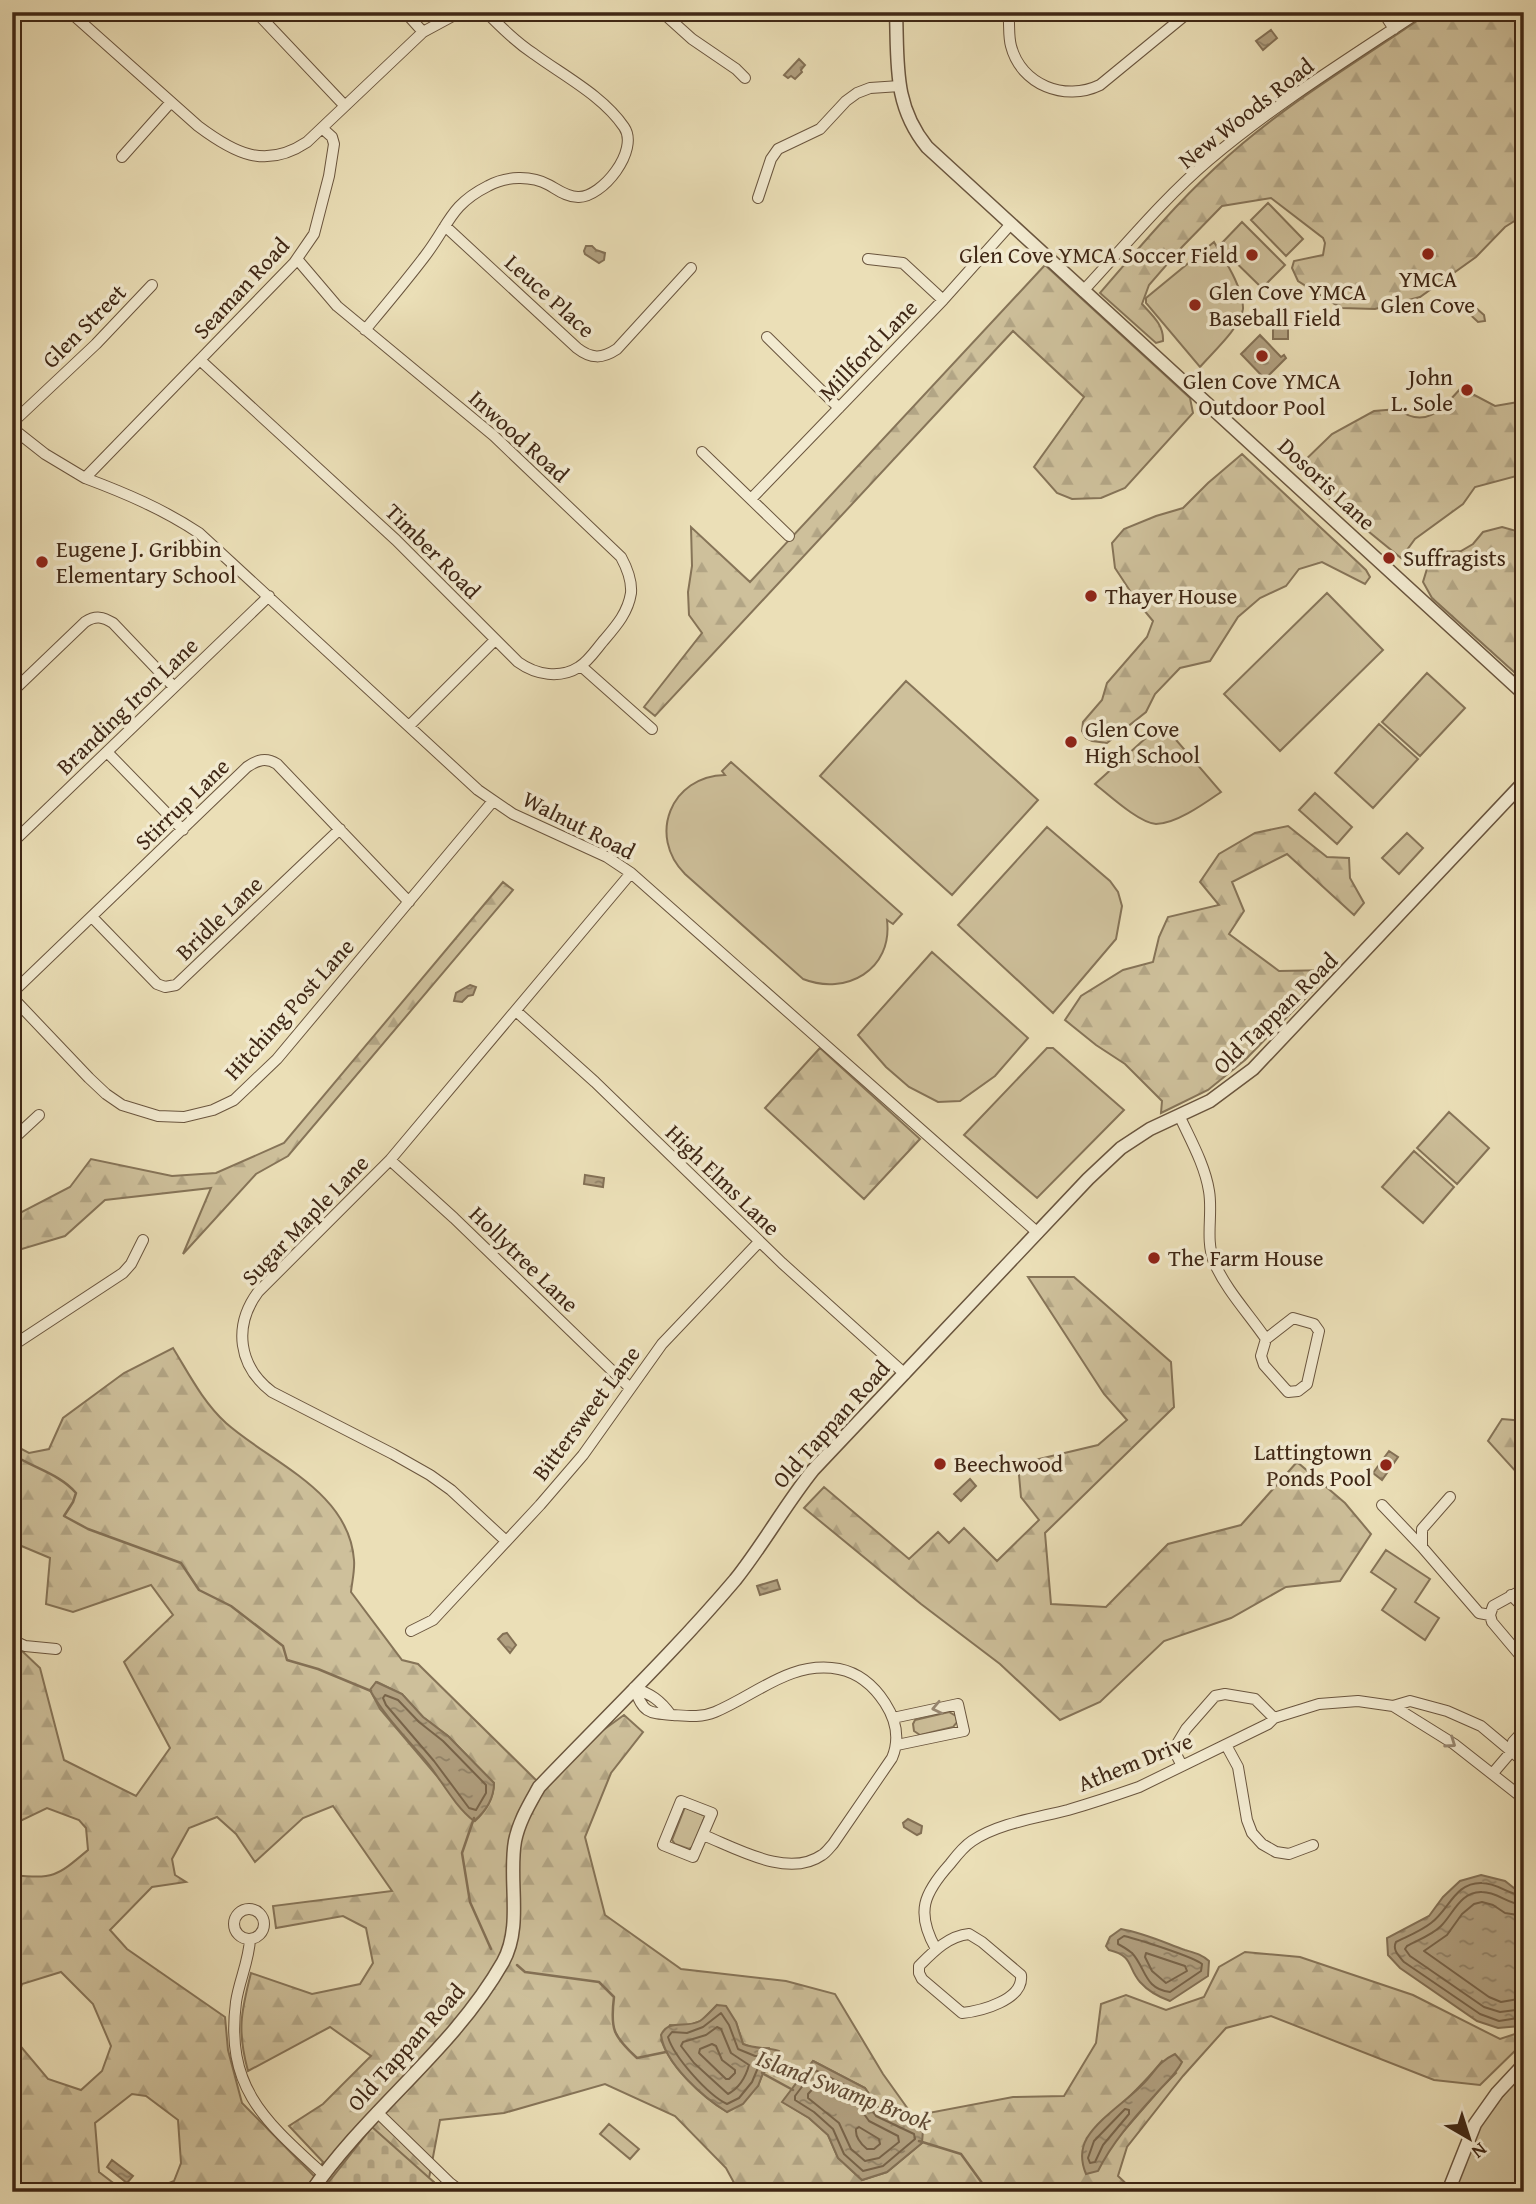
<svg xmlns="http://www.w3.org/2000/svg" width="1536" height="2204" viewBox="0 0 1536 2204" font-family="'Gentium Book Plus',serif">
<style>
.green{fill:#cec09b;stroke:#867458;stroke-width:2}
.forest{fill:url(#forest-firs);stroke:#867458;stroke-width:2;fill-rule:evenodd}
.cemetery{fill:url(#cemetery-stones);stroke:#867458;stroke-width:2}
.water{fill:url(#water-ripples);stroke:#837055;stroke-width:2}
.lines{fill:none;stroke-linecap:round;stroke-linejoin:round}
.shore{stroke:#78644a;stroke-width:2}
.stream{stroke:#837055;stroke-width:2.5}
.minor-casing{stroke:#6a553e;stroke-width:12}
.tertiary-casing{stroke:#6a553e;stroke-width:15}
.minor{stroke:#f2ead0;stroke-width:10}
.tertiary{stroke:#f2ead0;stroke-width:12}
.oneway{stroke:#988872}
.poi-dot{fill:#8f2418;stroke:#f2ead0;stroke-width:2.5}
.labels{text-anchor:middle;stroke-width:7;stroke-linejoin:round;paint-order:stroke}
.street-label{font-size:23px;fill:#3f2715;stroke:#f2ead0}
.poi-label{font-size:23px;fill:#3f2715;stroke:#f2ead0;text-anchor:start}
.water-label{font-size:24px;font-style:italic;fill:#614b35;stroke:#f2ead0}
</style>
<defs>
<pattern id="forest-firs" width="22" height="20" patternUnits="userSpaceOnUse" patternTransform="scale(1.75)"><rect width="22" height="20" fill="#cec09b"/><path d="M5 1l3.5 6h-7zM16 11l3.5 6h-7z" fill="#b2a585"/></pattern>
<pattern id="cemetery-stones" width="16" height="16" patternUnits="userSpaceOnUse" patternTransform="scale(1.75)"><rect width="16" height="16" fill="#cec09b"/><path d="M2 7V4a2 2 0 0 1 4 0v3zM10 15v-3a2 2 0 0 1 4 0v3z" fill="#b2a585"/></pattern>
<pattern id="water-ripples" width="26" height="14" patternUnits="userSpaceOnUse" patternTransform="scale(1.75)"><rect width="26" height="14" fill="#b1a080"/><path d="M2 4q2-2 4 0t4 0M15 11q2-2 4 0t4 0" fill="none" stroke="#918268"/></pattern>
</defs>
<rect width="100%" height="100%" fill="#ebdfb7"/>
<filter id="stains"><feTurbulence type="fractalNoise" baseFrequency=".00286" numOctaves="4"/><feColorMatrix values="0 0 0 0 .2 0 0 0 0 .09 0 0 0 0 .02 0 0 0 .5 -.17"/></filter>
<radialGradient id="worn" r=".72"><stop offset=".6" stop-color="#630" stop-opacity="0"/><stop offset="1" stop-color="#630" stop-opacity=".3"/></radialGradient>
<path class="green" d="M1268,203L1303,239L1286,256L1251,220Z
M1242,222L1285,265L1262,288L1219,246Z
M1214,242C1224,259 1244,289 1243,309C1241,327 1212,353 1200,367L1146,303V298Z
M1464,300L1468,301L1484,315L1485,321L1478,322L1462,307L1461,303Z
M1327,593L1383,650L1280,751L1224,694Z
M1427,673L1465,708L1420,756L1382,722Z
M906,681L1038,800L952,895L820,776Z
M1379,724L1418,759L1373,808L1335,773Z
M1164,726L1221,792C1205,803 1176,824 1156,824C1139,823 1109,795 1095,784L1158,727Z
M731,762L902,914L893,924L887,920C893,970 846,996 803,979L685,874C647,836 671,776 725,775L722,771Z
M1315,793L1352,827L1337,844L1299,810Z
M1047,827L1110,881L1118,892L1122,906L1116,939L1053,1013L958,925Z
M1407,833L1423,848L1399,874L1382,858Z
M932,952L1028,1038L995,1076L960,1101L938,1102L909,1087L886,1067L858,1035Z
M1047,1048H1053L1124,1110L1037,1198L964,1135Z
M1449,1112L1489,1148L1457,1184L1417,1148Z
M1414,1151L1454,1187L1423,1223L1382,1187Z
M1386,1550L1430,1579L1415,1602L1439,1618L1425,1640L1382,1610L1396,1589L1371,1572Z
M949,1712L956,1716L957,1722L953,1727L920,1735L914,1731L913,1724L915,1720Z
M685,1807L705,1816L693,1847L689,1849L675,1844L672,1840Z
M1524,2068V2192H1454L1467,2143Z
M609,2124L639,2149L630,2159L600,2134Z"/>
<path class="forest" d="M1430,12H1524V215L1505,227L1476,257L1420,297L1375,309L1341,308L1298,281L1292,268L1294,261L1323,255L1325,243L1323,238L1271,198L1222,206L1182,247L1149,285L1142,304C1152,315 1164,325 1163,341L1156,343L1100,293C1137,250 1174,206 1215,168C1279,107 1358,62 1430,12Z
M1045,265L1190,398L1193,413L1125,488L1101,498L1072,499L1057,493L1034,467L1084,397L1013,331L655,716L644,707L702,633L689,615L688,592L692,566L691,527L750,582Z
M1461,388L1495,406L1524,401V474L1475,487L1463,504L1415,539L1401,558L1336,505L1297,468L1332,434L1374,411L1398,409C1425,430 1442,409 1461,388Z
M1242,454L1366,570L1370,577L1365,584L1322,562L1299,569L1286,586L1260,598L1238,617L1210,661L1180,668L1155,694L1146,712L1107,743L1092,741L1086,738L1082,731L1083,722L1102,700L1107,683L1147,637L1153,621L1138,603L1115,568L1112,543L1124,529L1156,516L1183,508L1208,483Z
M1502,527L1520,532L1524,539V681L1432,598L1423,582L1430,559L1444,552L1461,551L1473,544L1483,532Z
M1288,826L1327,857L1349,858L1350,878L1364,903L1354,915L1287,854L1232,882L1244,911L1229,934L1279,971L1333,970L1245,1060L1208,1090L1161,1113L1162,1101L1125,1064L1096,1045L1065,1020L1081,996L1123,970L1153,962L1159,937L1168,917L1219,905L1200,882L1219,854L1255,833Z
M503,882L513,890L288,1156L256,1174L183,1254L211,1188L105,1200L65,1236L12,1252V1217L70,1187L91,1159L172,1176L216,1173L284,1143Z
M820,1048L920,1139L864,1199L765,1108Z
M1028,1277H1074L1171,1362L1174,1407L1045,1533L1051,1604L1106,1607L1168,1544L1241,1525L1297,1462L1345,1503L1371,1534L1340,1581L1286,1587L1231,1618L1164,1641L1100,1702L1060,1720L1000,1664L921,1604L804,1508L824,1487L909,1559L938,1532L949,1543L964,1528L997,1561L1039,1520L1021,1497L1018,1464L1098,1445L1127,1420L1104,1394Z
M173,1348C189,1374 203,1402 226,1423C271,1463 349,1491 354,1560C355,1570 352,1582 351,1592L402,1660L418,1664L539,1783L595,1736L624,1715L643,1732L611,1773L585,1837L605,1915L681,1969L786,1981L835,1994L883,2074L913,2116L1013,2097L1064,2096L1096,2043L1101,2004L1126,1995L1166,2010L1204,1997L1219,1967L1245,1952L1300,1957L1413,1995L1500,2039L1524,2031V2042L1480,2085L1434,2080L1271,2016L1226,2028L1183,2076L1127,2147L1118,2176L1135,2192H739L726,2168L675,2116L605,2084L504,2113L440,2120L429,2178L445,2192H148L174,2181L181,2163L178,2120L146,2096L132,2094L95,2123L99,2172L125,2192H12V2036L48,2079L81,2090L102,2071L111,2046L93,2004L61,1972L22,1984L12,2015V1875C54,1879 56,1877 88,1850L86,1828L79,1820L47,1808L12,1825V1649H20L40,1668L64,1760L136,1796L170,1748L124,1662L173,1615L151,1585L73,1612L46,1604L50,1558L12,1542V1444L29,1453L49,1449L63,1418L124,1373ZM377,1682L402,1694L423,1717L448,1736L494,1783C494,1797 486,1811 475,1821L380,1709L370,1690ZM333,1806L392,1891L273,1906L276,1928L343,1916L366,1928L373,1963L360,1984L312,1994L251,1973C241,2012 237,2031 248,2071L330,2027L371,2056L323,2104L289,2126L323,2162L315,2177L242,2103L228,2050L225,2017L127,1949L110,1930L152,1887L186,1882L175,1875L172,1859L189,1828L217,1817L236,1834L255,1862L303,1818ZM717,2005L736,2022L743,2044L757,2049L769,2048L774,2064L763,2073L758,2086L727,2112C702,2097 671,2068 661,2040L670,2025L686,2026L701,2021ZM813,2061L865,2088L880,2110L898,2119L922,2143L887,2172L862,2180L838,2158L828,2135L809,2118L783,2102ZM1162,2061L1176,2073L1161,2088L1109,2148L1087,2138C1112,2112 1140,2089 1162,2061Z
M1502,1419L1524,1421V1476L1518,1474L1488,1441Z"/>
<path class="cemetery" d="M372,2127L445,2192H321Z"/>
<path class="water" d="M1271,30L1277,38L1263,50L1256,41Z
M799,59L805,65L801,70L802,72L795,79L791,76L788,78L784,75Z
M586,246H592L596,250L605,253L604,260L599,263L585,254L584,251Z
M1273,324H1288V339H1273Z
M1260,335L1281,357L1284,355L1286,358L1265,379L1241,354Z
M470,985L476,987L473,995L468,996L462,1002L454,1001L456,993Z
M585,1175L604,1178L603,1187L584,1184Z
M1389,1451L1398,1457L1382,1480L1373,1473Z
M970,1479L976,1486L961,1501L954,1494Z
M777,1580L780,1589L760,1595L757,1586Z
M507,1633L516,1645L510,1653L498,1639L503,1634Z
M376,1682L402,1694L423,1717L448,1736L494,1783C494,1798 486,1811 474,1821C456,1807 444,1785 430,1766C410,1741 386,1719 370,1690Z
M908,1819L922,1826L921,1833L917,1835L904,1827L903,1823Z
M1481,1875L1505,1881L1514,1888L1524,1890V2021L1520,2026L1498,2028L1477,2021L1400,1968L1388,1955L1387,1938L1429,1916L1443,1897L1460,1881Z
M1121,1929C1144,1933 1163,1942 1185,1950C1195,1953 1201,1954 1209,1961L1208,1976L1170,2001C1159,1997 1148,1991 1140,1982C1127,1967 1134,1956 1109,1950L1106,1946L1110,1937Z
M717,2005L726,2006L736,2022L743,2044C758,2050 765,2046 779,2051L774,2064L763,2073L758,2086L743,2104L727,2112C703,2097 665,2064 661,2035C669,2018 686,2029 700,2021C706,2017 712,2010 717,2005Z
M1175,2054L1182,2062C1175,2076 1164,2084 1154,2096C1133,2119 1112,2143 1098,2171L1086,2174C1081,2162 1080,2150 1087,2138C1099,2118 1128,2100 1143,2084C1155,2072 1158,2062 1175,2054Z
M813,2061L865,2088L880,2110L923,2130L922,2143L887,2172L862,2180L838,2158L828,2135L809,2118L782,2102Z
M112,2160L133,2176L127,2183L107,2167Z"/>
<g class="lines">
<path class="shore" d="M385,1695L398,1700L419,1722L443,1741L486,1785V1793L476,1810L469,1808L434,1761L386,1705L383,1698Z
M1524,1896C1508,1895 1498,1883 1482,1883C1455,1882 1449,1910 1431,1923C1421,1931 1408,1936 1396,1942C1392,1950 1399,1956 1404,1962L1480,2014L1499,2021L1524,2017
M1524,1905C1507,1904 1498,1892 1482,1892C1461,1891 1453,1914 1441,1926C1432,1935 1418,1940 1407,1946L1405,1949L1410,1956L1484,2007L1500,2012L1524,2009
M1524,1916L1505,1913L1493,1905L1482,1902L1474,1904L1462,1914L1447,1935L1424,1951L1489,1997L1501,2002L1524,1998
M1124,1936C1137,1939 1194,1957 1202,1964L1201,1971L1170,1992C1144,1989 1146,1968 1132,1953C1128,1950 1122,1946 1118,1944V1940Z
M1146,1953L1185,1966L1187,1971L1166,1983L1152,1971L1145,1957Z
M721,2013L729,2025L738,2049L755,2056H764L766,2059L757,2070L752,2082L739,2098L727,2104C708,2095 674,2057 668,2037L672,2032L687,2033L703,2027Z
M717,2027L721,2029L731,2053L749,2065C746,2076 739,2088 728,2094L694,2063L681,2046L683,2042L706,2035Z
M712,2044L716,2046L722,2060L735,2070V2073L729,2079H726L699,2053L700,2049Z
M817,2071L860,2093L876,2116L914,2134L915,2139L883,2166L863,2171L844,2154L833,2129L814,2112L795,2100V2096L813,2072Z
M819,2082L854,2100L869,2121L898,2136L899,2142L879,2158L865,2161L851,2149L839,2123L808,2098V2094Z
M1125,2109L1129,2110V2114L1103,2145L1095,2162L1090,2163L1088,2158L1094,2141Z
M859,2127L879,2139L880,2144L874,2149H867C861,2144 855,2138 856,2129Z"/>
<path class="stream" d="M12,1454C33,1468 60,1474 76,1493L73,1502L64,1516L88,1529L181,1563L199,1590L231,1606L283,1646L287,1660L318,1669L371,1691
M474,1818L462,1853L470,1902L491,1949
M517,1965L525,1972L599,1982L614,1997C610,2029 613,2036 637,2058L666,2052
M762,2073L793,2090
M919,2141L961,2154L982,2183L984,2192"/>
<g class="minor-casing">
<path id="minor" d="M70,12L198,126C234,153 265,170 307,142L423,32L460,12
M256,12L345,106
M405,12L423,32
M662,12L692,39L736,69L745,78
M1008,12C1010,23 1008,35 1011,46C1021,85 1065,102 1100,85L1189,12
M1383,12L1394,29
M122,157L171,102
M758,198L771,159L778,149L820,129L846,101L857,93L870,88L900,86
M445,226L577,348C591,359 602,359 617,349L691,268
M868,259L903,263L943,300
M1083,291C1124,247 1163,199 1209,160C1274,105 1348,59 1419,12
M365,330C385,306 406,281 425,256C449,225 450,205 488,186C506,176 531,175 549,185C558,190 567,197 578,197C602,198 640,150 624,127C603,96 564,76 534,54C516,42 501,27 486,12
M767,337L839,408
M200,360L396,540L518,662C536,675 560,679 579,667C589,661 597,648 605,639C617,625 628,612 631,593C632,580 627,568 621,557L494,436L337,306L297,259
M12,423L96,344L152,285
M12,428L45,454L85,478L294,263L314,234L329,176L334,144L332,137L322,128
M702,452L789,536
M85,478C125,493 163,509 199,533L478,790L513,814L607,857L631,873L1038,1233
M751,499L943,300L1010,225
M581,666L652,729
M12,692L85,622C96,615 103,617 113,623L174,687
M409,726L495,640
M107,752L183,830
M12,843L269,596
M92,917L157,984L165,987L176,985L340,829
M12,993L247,767C257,760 266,757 277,764L409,902
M12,997L89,1078L106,1094L122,1105L158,1116L184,1117L213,1110L234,1100L277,1059L493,801
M516,1011L595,1082L782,1263L905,1374
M1179,1115C1190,1139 1205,1165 1209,1191C1213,1214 1205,1239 1214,1262C1226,1290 1249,1314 1266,1339L1261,1356L1264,1365L1288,1392L1298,1391L1307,1384L1319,1331L1314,1324L1293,1318L1266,1339
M12,1140L39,1115
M390,1160L454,1218L630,1388
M12,1346L123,1273L131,1264L143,1240
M1450,1497L1422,1529V1547L1479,1613L1490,1615
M1382,1505L1422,1547
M506,1541L451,1490L430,1475L393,1454L272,1392C238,1366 233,1326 258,1292L390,1160L631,873
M1524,1589L1493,1606L1490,1615L1492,1622L1524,1660
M1511,1595L1524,1608
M411,1631L433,1620L540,1505L583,1455L662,1344L759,1242
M12,1640L25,1646L56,1649
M634,1688C644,1713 647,1713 673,1715C687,1716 701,1718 715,1712C756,1695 791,1660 839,1669C859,1673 874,1686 885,1703C896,1720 900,1739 892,1758L833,1844C830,1847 826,1853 822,1855C788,1879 736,1848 703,1835
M634,1688C651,1694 660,1700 671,1715
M1393,1706L1410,1701L1447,1711L1481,1726L1524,1762
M893,1718L958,1704L964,1731L897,1745
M1226,1745L1238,1767L1247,1820L1252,1833L1262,1844L1276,1852L1289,1854L1313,1845
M1182,1766L1176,1754L1177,1744L1186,1729L1215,1696L1225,1694L1255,1699L1274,1718
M1493,1773L1511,1752L1513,1742L1524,1730
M681,1801L712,1813L693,1857L663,1845Z
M234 1924a15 15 0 1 1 30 0a15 15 0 1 1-30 0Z
M969,1934L982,1942L1021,1975C1024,2000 981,2011 962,2013L922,1979L919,1973V1966C933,1952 948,1936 969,1934Z
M250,1939C249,1961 239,1981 236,2002C225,2088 265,2121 323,2174
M936,1949C915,1912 924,1893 950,1864C957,1855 963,1847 972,1841C999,1823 1037,1818 1068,1810C1092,1803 1116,1795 1139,1787L1268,1724L1274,1718L1319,1704L1358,1701L1393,1706L1454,1744L1524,1799
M377,2112L450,2183L462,2192"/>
</g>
<g class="tertiary-casing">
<path id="tertiary" d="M896,12C898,64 893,105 927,147L1524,694
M311,2192C368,2109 453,2050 503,1962C523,1926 508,1880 515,1841C519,1821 529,1805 539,1787C604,1719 674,1652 735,1580C763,1545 785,1505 813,1470L1088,1179L1121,1148L1150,1129L1210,1101L1253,1069L1524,782
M1448,2192L1475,2124L1497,2093L1524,2064"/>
</g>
<use href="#minor" class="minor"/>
<use href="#tertiary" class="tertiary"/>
</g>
<defs><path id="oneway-chevron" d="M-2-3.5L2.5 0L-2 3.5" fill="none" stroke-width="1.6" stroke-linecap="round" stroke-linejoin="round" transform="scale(1.75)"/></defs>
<g class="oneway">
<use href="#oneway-chevron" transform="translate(937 1708) rotate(168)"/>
<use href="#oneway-chevron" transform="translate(1451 1743) rotate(35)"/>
</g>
<g class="poi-dot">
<circle cx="1428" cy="254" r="7"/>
<circle cx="1252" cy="255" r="7"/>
<circle cx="1195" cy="305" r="7"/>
<circle cx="1262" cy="356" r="7"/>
<circle cx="1467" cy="390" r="7"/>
<circle cx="1389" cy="558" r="7"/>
<circle cx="42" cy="562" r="7"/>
<circle cx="1091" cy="596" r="7"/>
<circle cx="1071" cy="742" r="7"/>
<circle cx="1154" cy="1258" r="7"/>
<circle cx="940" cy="1464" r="7"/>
<circle cx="1386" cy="1465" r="7"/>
</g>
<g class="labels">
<g class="street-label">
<text transform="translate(1246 113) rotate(-38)" y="8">New Woods Road</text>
<text transform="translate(241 288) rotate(-47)" y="8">Seaman Road</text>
<text transform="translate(550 296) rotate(42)" y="8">Leuce Place</text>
<text transform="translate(84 326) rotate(-45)" y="8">Glen Street</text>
<text transform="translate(868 350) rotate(-46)" y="8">Millford Lane</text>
<text transform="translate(519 436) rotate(42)" y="8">Inwood Road</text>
<text transform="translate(1327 484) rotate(43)" y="8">Dosoris Lane</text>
<text transform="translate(433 551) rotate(45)" y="8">Timber Road</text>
<text transform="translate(127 706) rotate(-44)" y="8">Branding Iron Lane</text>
<text transform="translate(182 804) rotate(-44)" y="8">Stirrup Lane</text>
<text transform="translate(579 825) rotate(27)" y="8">Walnut Road</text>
<text transform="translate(219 918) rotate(-44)" y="8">Bridle Lane</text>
<text transform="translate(289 1009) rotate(-48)" y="8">Hitching Post Lane</text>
<text transform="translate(1275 1013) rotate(-44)" y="8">Old Tappan Road</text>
<text transform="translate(723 1180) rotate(44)" y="8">High Elms Lane</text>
<text transform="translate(305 1220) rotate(-46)" y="8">Sugar Maple Lane</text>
<text transform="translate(524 1259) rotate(44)" y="8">Hollytree Lane</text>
<text transform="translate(586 1413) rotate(-53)" y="8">Bittersweet Lane</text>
<text transform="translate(831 1424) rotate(-48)" y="8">Old Tappan Road</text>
<text transform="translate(1135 1762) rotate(-22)" y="8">Athem Drive</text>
<text transform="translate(406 2047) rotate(-48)" y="8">Old Tappan Road</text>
</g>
<g class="poi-label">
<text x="1238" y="263" text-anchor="end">Glen Cove YMCA Soccer Field</text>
<text x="1428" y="287" text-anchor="middle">YMCA<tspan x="1428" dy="26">Glen Cove</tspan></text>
<text x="1209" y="300">Glen Cove YMCA<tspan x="1209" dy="26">Baseball Field</tspan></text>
<text x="1453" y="385" text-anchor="end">John<tspan x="1453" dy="26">L. Sole</tspan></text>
<text x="1262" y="389" text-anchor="middle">Glen Cove YMCA<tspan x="1262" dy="26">Outdoor Pool</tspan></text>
<text x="56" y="557">Eugene J. Gribbin<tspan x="56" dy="26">Elementary School</tspan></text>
<text x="1403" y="566">Suffragists</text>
<text x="1105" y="604">Thayer House</text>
<text x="1085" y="737">Glen Cove<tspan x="1085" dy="26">High School</tspan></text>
<text x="1168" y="1266">The Farm House</text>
<text x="1372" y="1460" text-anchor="end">Lattingtown<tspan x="1372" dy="26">Ponds Pool</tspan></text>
<text x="954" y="1472">Beechwood</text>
</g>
<g class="water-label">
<text transform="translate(844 2090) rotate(21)" y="8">Island Swamp Brook</text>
</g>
</g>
<rect width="1536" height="2204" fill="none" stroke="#ebdfb7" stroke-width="42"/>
<rect x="14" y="14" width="1508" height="2176" fill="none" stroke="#3f2715" stroke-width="3.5"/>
<rect x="21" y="21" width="1494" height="2162" fill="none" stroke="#3f2715" stroke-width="2"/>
<g transform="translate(1469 2138) rotate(141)" stroke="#f2ead0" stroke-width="5" paint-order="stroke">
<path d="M0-5L12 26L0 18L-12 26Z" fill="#3f2715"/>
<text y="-10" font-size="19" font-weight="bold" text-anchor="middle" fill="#3f2715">N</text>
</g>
<rect width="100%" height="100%" filter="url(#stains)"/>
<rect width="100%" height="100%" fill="url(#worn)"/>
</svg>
